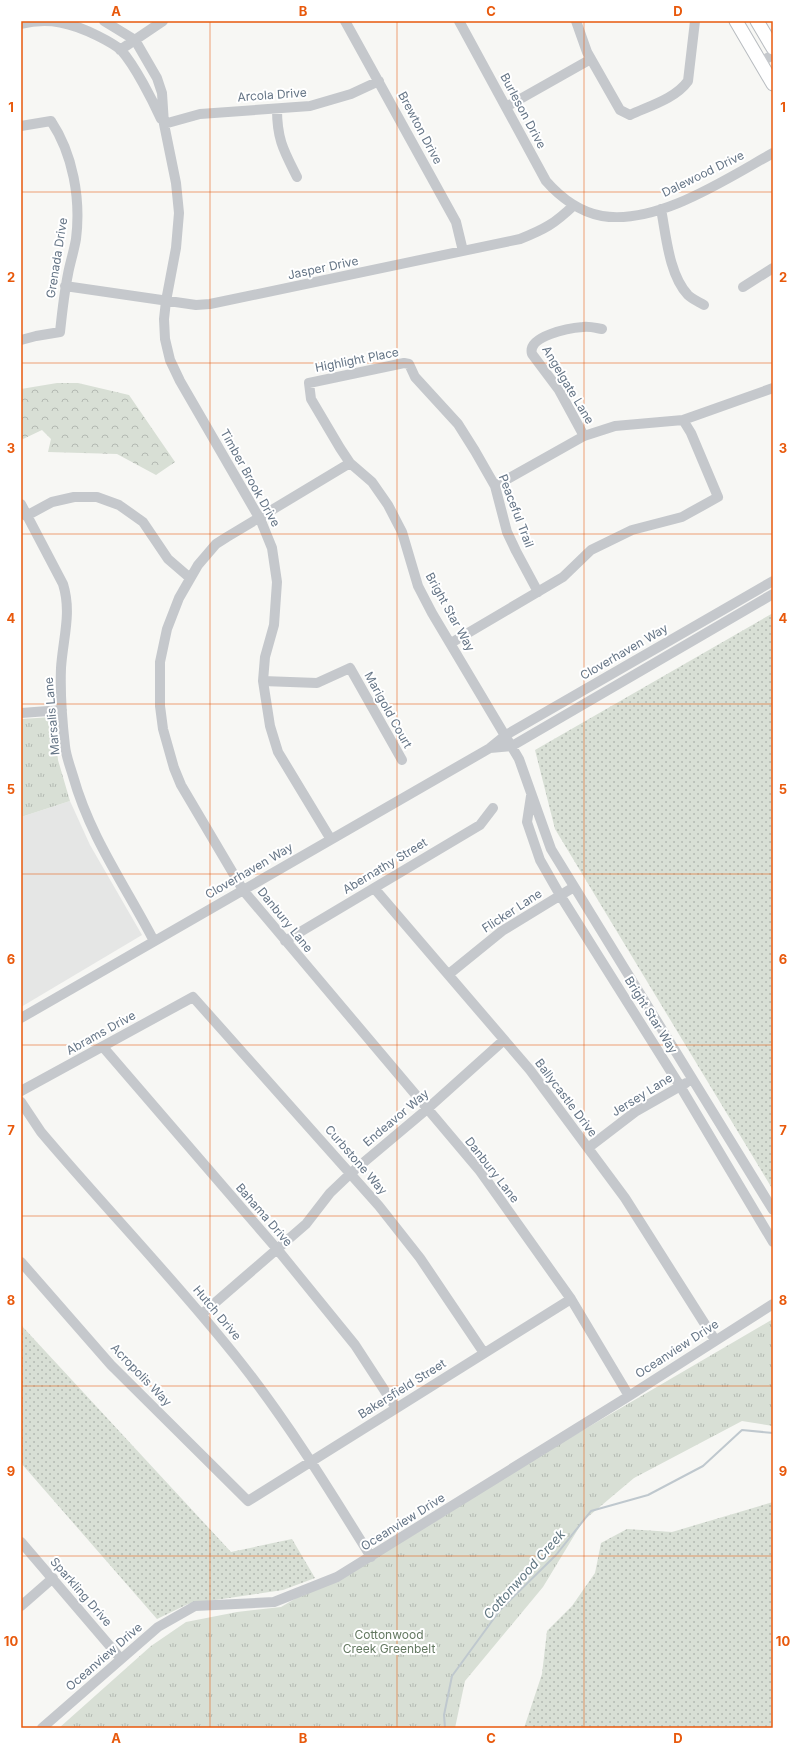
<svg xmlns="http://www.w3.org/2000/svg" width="794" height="1749" viewBox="0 0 794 1749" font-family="Inter,sans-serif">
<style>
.built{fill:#e5e6e5}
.grass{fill:url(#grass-dots)}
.forest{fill:url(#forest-crowns)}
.park{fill:url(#park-tufts)}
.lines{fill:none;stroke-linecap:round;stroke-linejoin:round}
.stream{stroke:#bfc8ce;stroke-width:2}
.major-casing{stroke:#b8bcc0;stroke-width:15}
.minor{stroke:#c5c8cc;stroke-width:10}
.major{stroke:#fff;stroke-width:13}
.grid{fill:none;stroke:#e8590c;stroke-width:1;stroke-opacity:0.55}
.labels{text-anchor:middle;stroke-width:4;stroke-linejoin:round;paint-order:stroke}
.street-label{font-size:12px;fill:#657586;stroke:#fff}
.park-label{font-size:12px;fill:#637860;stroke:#fff}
.water-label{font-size:13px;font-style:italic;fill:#617782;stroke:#fff}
.neatline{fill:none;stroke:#e8590c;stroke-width:1.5}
.grid-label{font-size:13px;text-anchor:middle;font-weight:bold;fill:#e8590c}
</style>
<defs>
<pattern id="grass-dots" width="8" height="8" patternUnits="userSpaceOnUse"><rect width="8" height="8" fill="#d8dfd5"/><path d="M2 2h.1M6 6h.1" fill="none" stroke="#b3b9b2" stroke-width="1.8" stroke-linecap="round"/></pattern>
<pattern id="forest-crowns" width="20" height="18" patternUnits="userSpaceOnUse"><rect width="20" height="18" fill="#d8dfd5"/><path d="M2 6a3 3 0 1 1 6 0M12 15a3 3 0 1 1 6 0" fill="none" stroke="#b3b9b2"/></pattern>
<pattern id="park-tufts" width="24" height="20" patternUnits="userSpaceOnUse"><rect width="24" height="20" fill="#d8dfd5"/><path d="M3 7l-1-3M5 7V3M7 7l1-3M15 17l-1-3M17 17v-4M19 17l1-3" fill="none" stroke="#b3b9b2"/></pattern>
</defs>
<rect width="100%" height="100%" fill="#f7f7f4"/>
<path class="built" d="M70,801L90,845L142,935L21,1007V817Z"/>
<path class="grass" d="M773,613V1190L555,829L535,750Z
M21,1325L231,1552L292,1539L315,1578L283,1590L188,1604L157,1619L21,1463Z
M773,1502V1728H524L542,1674L547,1631L572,1606L595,1573L601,1543L627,1529L672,1532Z"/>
<path class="forest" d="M57,383H78L129,395L175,462L156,475L117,454L48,452L51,439L42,430L21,440V389Z"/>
<path class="park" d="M53,717L58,760L70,801L21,817V719Z
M773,1319V1426L742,1421L634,1478L583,1521L543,1587L465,1681L455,1728H59L151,1646L186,1622L237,1612L281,1607Z"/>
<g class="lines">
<path class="stream" d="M445,1728L444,1715L452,1676L500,1610L556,1555L591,1511L648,1495L703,1466L742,1430L773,1433"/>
<g class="major-casing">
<path id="major" d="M736,21L773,84
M757,21L773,48"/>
</g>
<path class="minor" d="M104,21L135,40L157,78L162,93L164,124L176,183L179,213L176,248L166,301L164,319L165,339L170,360L180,381L261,521L272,548L277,582L274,625L265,657L263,681L270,726L278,752L330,838
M345,21L456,222L463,251
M459,21L546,181C560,197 580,212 602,216C658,225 726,179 773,153
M576,21L587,52L620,110L630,115C649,106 675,99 688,81L695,21
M21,24C49,17 72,23 98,36C106,40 114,44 121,50C135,66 152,99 161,119
M120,50L163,21
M760,62L773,55
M506,107L591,59
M277,109C277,140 284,151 297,177
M164,124L200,114L310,106L351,94L379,81
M21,126L51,121C73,154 81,199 76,239C74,251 70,263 68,274C64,294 62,313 60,332L36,336L21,340
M661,209C666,235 669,275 688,295C692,299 699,302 704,305
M65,286L196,305L210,304L520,239C545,229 554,224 574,205
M743,287L773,268
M584,436L559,390L532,354C527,336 569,328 583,327C589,326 596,328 602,329
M350,463L227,537L216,544L198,565L179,598L167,629L160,662V706L163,729L174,768L181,785L243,890L480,1171L571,1299L629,1396
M495,486L584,436L615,426L683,420L773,388
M21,504L63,584C72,613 63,638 61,668C60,694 62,720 65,746C66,756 70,766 73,776C90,837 125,885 154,941
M26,516L52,502L74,497H97L119,505L143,522L168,559L190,578
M538,592L516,551L507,532L495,486L475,451L458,424L415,377L409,364L404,363L309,383L311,399L340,448L350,463L372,482L388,505L402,532L418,586L432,613L519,759L551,849L773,1210
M451,643L563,577L591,550L632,530L682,517L718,497L691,433L683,420
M263,681L317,683L350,668L402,760
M21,713L62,710
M490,748L512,746L773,594
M531,796L527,822L540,860L560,895L680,1086L773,1242
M374,888L530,1070L625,1198L715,1340
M285,941L480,825L493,808
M449,974L502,931L574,887
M21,1018L490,748L506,735L773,581
M103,1047L277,1249L355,1345L396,1408
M21,1091L193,997L379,1206L420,1258L484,1353
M21,1102L41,1132C107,1210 178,1283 241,1363C289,1424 330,1491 371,1557
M588,1148L635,1112L686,1083
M21,1262L111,1365L248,1501L571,1299
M202,1314L306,1224L330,1193L351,1173L426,1110L504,1040
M21,1542L121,1659
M21,1606L53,1578
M42,1728L158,1627L195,1606L274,1602L337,1577L629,1396L773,1304"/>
<use href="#major" class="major"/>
</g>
<path class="grid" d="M210,21V1728M397,21V1728M584,21V1728M21,192H773M21,363H773M21,534H773M21,704H773M21,874H773M21,1045H773M21,1216H773M21,1386H773M21,1556H773"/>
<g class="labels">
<g class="street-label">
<text transform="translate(272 95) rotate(-4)" y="4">Arcola Drive</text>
<text transform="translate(523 111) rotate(62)" y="4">Burleson Drive</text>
<text transform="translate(420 128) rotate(62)" y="4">Brewton Drive</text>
<text transform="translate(703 174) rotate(-26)" y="4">Dalewood Drive</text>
<text transform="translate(57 258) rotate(-81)" y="4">Grenada Drive</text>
<text transform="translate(323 268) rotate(-12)" y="4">Jasper Drive</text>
<text transform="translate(357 360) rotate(-11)" y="4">Highlight Place</text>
<text transform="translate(568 385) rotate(59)" y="4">Angelgate Lane</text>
<text transform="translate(250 478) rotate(61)" y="4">Timber Brook Drive</text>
<text transform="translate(516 511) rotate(69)" y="4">Peaceful Trail</text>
<text transform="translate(450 612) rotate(61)" y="4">Bright Star Way</text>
<text transform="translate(624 652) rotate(-30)" y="4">Cloverhaven Way</text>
<text transform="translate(388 710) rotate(61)" y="4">Marigold Court</text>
<text transform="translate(52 716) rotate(-95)" y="4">Marsalis Lane</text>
<text transform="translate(385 866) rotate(-31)" y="4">Abernathy Street</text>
<text transform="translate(249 871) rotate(-30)" y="4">Cloverhaven Way</text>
<text transform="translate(512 911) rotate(-33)" y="4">Flicker Lane</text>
<text transform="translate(285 920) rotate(51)" y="4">Danbury Lane</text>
<text transform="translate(651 1015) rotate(58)" y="4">Bright Star Way</text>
<text transform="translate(101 1033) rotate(-29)" y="4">Abrams Drive</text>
<text transform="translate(642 1095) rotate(-32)" y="4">Jersey Lane</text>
<text transform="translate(566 1098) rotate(53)" y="4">Ballycastle Drive</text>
<text transform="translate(396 1118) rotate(-40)" y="4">Endeavor Way</text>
<text transform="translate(356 1160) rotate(49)" y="4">Curbstone Way</text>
<text transform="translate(492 1170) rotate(52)" y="4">Danbury Lane</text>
<text transform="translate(264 1215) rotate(49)" y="4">Bahama Drive</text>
<text transform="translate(217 1313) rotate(50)" y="4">Hutch Drive</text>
<text transform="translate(677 1349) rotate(-33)" y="4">Oceanview Drive</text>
<text transform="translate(141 1375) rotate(46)" y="4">Acropolis Way</text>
<text transform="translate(402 1389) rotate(-32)" y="4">Bakersfield Street</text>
<text transform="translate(403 1522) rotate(-32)" y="4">Oceanview Drive</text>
<text transform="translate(81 1592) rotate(49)" y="4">Sparkling Drive</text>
<text transform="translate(104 1657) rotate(-41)" y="4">Oceanview Drive</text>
</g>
<g class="park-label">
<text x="389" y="1639">Cottonwood<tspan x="389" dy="14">Creek Greenbelt</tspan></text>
</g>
<g class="water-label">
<text transform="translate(524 1574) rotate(-48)" y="5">Cottonwood Creek</text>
</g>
</g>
<rect width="794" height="1749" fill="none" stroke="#ffffff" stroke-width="44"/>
<rect x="22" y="22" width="750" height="1705" class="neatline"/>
<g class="grid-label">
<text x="116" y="16">A</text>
<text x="303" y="16">B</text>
<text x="491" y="16">C</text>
<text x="678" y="16">D</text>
<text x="11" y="112">1</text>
<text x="783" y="112">1</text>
<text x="11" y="282">2</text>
<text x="783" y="282">2</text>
<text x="11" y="453">3</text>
<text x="783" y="453">3</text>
<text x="11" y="623">4</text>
<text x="783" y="623">4</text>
<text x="11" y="794">5</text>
<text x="783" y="794">5</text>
<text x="11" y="964">6</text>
<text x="783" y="964">6</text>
<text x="11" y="1135">7</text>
<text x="783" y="1135">7</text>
<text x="11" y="1305">8</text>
<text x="783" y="1305">8</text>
<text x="11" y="1476">9</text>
<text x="783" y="1476">9</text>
<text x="11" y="1646">10</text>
<text x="783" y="1646">10</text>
<text x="116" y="1743">A</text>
<text x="303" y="1743">B</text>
<text x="491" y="1743">C</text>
<text x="678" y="1743">D</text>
</g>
</svg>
